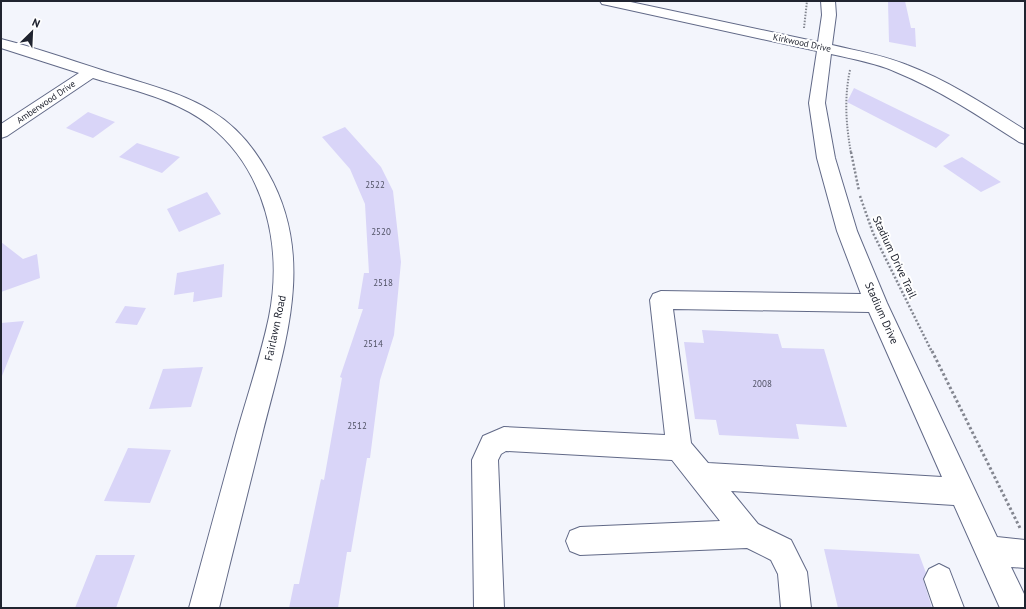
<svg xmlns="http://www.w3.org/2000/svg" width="1026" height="609" viewBox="0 0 1026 609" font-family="'PT Sans',sans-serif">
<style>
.building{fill:#d9d5f8}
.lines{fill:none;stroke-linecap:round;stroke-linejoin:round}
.minor-casing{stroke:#616987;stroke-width:2}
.path-far2{stroke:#838690;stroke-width:2;stroke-dasharray:1.5 1.5;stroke-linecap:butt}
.path-far1{stroke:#838690;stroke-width:2.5;stroke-dasharray:2 2;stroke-linecap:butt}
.path{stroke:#838690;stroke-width:3;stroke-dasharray:2.5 2.5;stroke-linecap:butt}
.minor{fill:#fff;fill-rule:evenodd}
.labels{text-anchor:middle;stroke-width:4;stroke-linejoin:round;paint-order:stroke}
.far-street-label{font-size:9px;fill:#202430;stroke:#fff}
.number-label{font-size:9px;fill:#4e5062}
.street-label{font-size:11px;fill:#202430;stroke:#fff}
</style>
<rect width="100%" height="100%" fill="#f3f5fc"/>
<path class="building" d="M888,1H905L911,28H915L916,47L889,42Z
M854,88L950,135L936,148L847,102Z
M88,112L115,122L93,138L66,128Z
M345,127L381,167L393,191L401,262L394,335L380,380L370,458H367L351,552H347L338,608H289L294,584H299L321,479L324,480L342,378L340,377L363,309H358L364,273H369L365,204L350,169L322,137Z
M137,143L180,157L162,173L119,157Z
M962,157L1001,182L981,192L943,166Z
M207,192L221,214L179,232L167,209Z
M1,242L23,259L37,254L40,278L1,292Z
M224,264L222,297L193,302L194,292L174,295L177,273Z
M125,306L146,308L137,325L115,323Z
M24,321L2,376H1V323Z
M702,330L778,334L782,348L824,349L847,427L796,424L799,439L719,435L716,420L695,419L684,342L704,343Z
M203,367L191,407L149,409L163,369Z
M128,448L171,450L150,503L104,501Z
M824,549L919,554L926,573L923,579L932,608H838Z
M96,555H135L116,608H75Z"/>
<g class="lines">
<g class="minor-casing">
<path id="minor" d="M600,1H626L818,42L822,15L821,1H835L836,15L832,45C857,51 883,55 907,65C949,81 987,106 1025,130V144L1019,142C979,116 940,90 896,72C876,63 853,59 831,54L825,103L835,158L857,231L887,303L997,537L1025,540V568L1011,567L1025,596V608H1000L954,505L731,491L758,524L791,540L807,572L811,608H781L778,574L771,560L747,548L580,555L570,551L566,541L570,531L580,527L720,521L672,460L506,451L501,454L498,460L504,608H474L472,460L483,436L504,427L665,435L650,300L653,294L661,291L861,294L837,231L817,158L809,103L817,51L607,5L602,4ZM673,309L869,312L942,477L708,463L691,443Z
M1,39C41,49 81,64 121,76C152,86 185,94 213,112C236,126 255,149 268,173C317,259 284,346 262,435C248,492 233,550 219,608H189C205,549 221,490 237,432C248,394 261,355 269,317C283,248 266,170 209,125C176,99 132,90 93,78L7,136L1,138V124L79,73L1,48Z
M939,564L949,569L964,608H934L924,579L929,569Z"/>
</g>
<path class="path-far2" d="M804,28L807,1
M850,70C844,98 846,125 851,153"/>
<path class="path-far1" d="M851,152L859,191
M860,196L873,233L932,352"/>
<path class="path" d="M932,351L1020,528"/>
<use href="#minor" class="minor"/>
</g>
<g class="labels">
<g class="far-street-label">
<text transform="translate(802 43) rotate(12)" y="3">Kirkwood Drive</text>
<text transform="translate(46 102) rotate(-34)" y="3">Amberwood Drive</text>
</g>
<g class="number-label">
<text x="375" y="188">2522</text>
<text x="381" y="235">2520</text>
<text x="383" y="286">2518</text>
<text x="373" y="347">2514</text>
<text x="762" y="387">2008</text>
<text x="357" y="429">2512</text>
</g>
<g class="street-label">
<text transform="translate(895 257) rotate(65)" y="4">Stadium Drive Trail</text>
<text transform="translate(882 313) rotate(66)" y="4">Stadium Drive</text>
<text transform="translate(275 328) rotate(-78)" y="4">Fairlawn Road</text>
</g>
</g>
<rect width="1026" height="609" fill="none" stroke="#202430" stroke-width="4"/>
<g transform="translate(32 32) rotate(24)" stroke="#ffffff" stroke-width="3" paint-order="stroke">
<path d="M0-3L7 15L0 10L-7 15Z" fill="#202430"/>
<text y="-6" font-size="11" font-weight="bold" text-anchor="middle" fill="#202430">N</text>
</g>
</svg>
